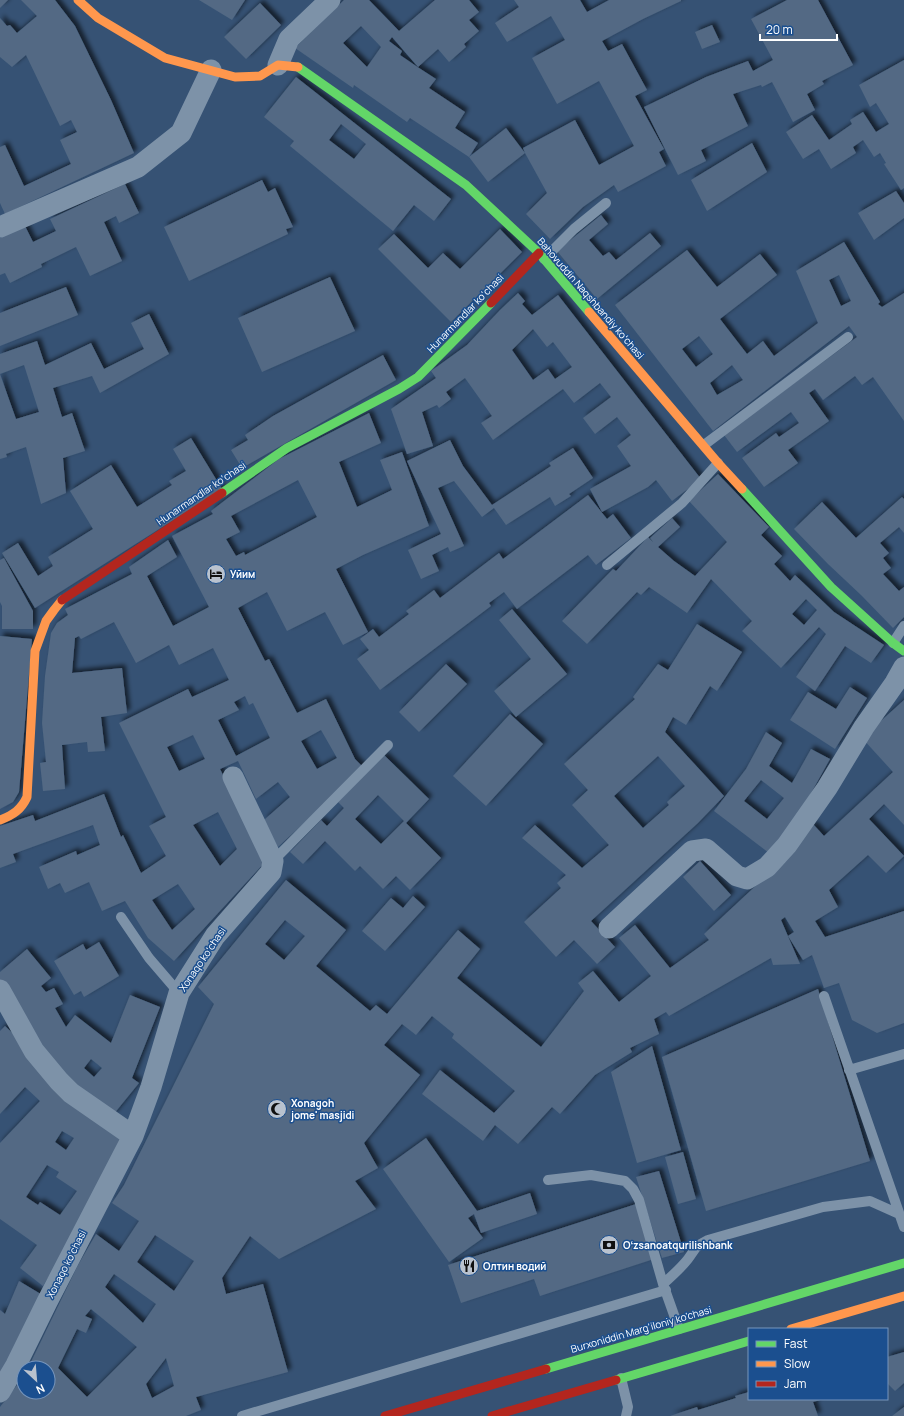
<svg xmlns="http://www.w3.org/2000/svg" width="904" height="1416" viewBox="0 0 904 1416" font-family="Manrope,sans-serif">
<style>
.building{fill:#526984;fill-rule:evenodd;filter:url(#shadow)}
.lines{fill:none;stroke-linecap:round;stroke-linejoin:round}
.lane{stroke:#7d92a8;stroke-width:10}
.street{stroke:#7d92a8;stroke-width:21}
.fast{stroke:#63d668;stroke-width:9}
.slow{stroke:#ff974d;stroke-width:9}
.jam{stroke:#b3261e;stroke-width:9}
.labels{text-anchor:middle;stroke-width:3;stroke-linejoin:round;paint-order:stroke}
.street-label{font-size:10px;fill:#fff;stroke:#1b4f8f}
.poi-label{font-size:10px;font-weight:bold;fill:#fff;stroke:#1b4f8f;text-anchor:start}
</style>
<defs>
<filter id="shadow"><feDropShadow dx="3.5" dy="-3.5" stdDeviation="2" flood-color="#0009"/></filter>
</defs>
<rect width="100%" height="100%" fill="#365274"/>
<path class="building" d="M0,0H8L0,8Z
M21,0H55L75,26L111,100L134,153L5,214L0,203V147L5,145L24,186L71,164L60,140L77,132L71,120L60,126L26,55L12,67L0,57V18L7,26L10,25L17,33L37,16Z
M199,0H245L232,20Z
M344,0H369L399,31L435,0H469L479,12L469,20L479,31L464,44L466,47L449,62L438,49L418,67L392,37L389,41L402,51L400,55L419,68L436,79L429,88L465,112L455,128L478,143L469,157L506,128L525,153L523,148L575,120L599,165L634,146L599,81L557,104L532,58L565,40L551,16L507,42L495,23L519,7L514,0H580L587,12L609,0H681V1L643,19L602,41L608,51L622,44L647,90L635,96L664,149L659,152L666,166L618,192L614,185L583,207L550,239L526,214L547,193L525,153L488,182L469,157L410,118L407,122L354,85L353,88L295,48ZM361,26L381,47L367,67L343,43Z
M787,0H818L853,65L822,81L824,84L807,94L815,110L793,122L772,82L762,87L761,85L733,94L748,126L701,150L706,161L678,175L644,107L706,77L748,61L753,71L773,60L751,19Z
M260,3L281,25L246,59L224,37Z
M712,25L720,42L702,49L695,32Z
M904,60V188L901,190L884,164L886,163L880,153L874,157L863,140L853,147L856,153L831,169L819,149L803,159L786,132L812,115L829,140L852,124L850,120L863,112L876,132L889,124L876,103L870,107L859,85Z
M296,77L451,199L434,221L414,205L393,231L290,146L294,141L264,117ZM341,124L366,144L354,159L329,140Z
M752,143L767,172L707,211L691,180Z
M262,180L268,192L275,188L293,227L286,229L288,234L189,281L164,227Z
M125,184L139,213L119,223L116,216L104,222L122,261L90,276L76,247L41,264L42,267L10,283L5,273L0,275V238L25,226L33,242L56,231L50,219Z
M896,191L904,203V218L874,240L858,213Z
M601,215L608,224L589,240L603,256L609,252L616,260L650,233L661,246L597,299L557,251Z
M500,229L522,252L451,322L378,249L394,234L428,268L443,253L460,269Z
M844,242L880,302L878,304L882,307L904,293V421L873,377L862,385L855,376L823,400L815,389L809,393L829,421L788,450L798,463L764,487L742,458L776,433L779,437L799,423L791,412L737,452L724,435L857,337L849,326L713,431L615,305L687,250L717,287L760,254L777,275L720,319L747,354L763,341L774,356L818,323L796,271ZM839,275L851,301L841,306L829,280ZM699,336L713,354L696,367L682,349ZM732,365L743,380L717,395L710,383Z
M330,277L355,331L262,372L238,318Z
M66,287L78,315L0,346V313Z
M518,293L525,301L522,304L532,315L558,295L701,479L672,501L656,480L648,487L602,512L590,489L631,466L617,446L631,435L617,417L595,434L583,418L611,397L600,383L574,403L563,389L493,440L481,423L492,416L465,378L446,392L451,399L439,408L437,405L422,412L433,446L407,454L391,409L436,378L431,371L467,345L500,310ZM533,329L547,347L553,342L572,367L555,379L548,369L533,380L512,350Z
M149,314L169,354L100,393L92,376L53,388L62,417L72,413L85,451L63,458L66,493L41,504L26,447L6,454L7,457L0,459V354L37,341L45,365L91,343L104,369L144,349L131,323ZM24,365L39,412L16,419L0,374Z
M383,355L396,380L242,468L231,450L248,440L245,435L273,416Z
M369,413L381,443L339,462L357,507L392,490L380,460L402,452L429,526L363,555L336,569L368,632L343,645L325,612L287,631L267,592L238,608L265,661L269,659L297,713L326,699L355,759L364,768L278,847L264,820L290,797L278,782L256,799L238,761L220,769L266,861L174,961L148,938L125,901L102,911L89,882L65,893L60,883L48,889L39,867L76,851L77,855L100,845L93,825L13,854L16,862L0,868V826L33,815L35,821L104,794L121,837L123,835L141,873L166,856L149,826L166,817L119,723L188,689L192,697L229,680L213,648L179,665L169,645L136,663L114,622L81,639L79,636L75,638L72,673L122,668L127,713L101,717L105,751L88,752L87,742L62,745L65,789L43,791L40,763L46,762L42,723L45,676L51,633L57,623L68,615L65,609L132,574L129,567L168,540L177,557L147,576L173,626L209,607L172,536L213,514L211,511L279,459ZM298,480L317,517L245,555L244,552L236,556L226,539L240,532L231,516ZM245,696L249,705L253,703L270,738L236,756L218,720L239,710L234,702ZM321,730L337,758L317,769L301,741ZM193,735L205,759L179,771L167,747ZM218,812L237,849L220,866L193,825ZM178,884L195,909L172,930L152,900Z
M191,438L222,489L35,608L2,553L18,543L38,576L53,566L48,557L93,529L70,491L111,465L137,507L172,485L169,481L186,471L173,449Z
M450,440L463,466L492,505L551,466L549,463L573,448L593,478L569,494L571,496L555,506L550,497L506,525L494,508L482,517L454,481L438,488L464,546L450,552L448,547L432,555L439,571L421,579L408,550L441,534L407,461Z
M718,474L769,527L761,535L782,556L774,564L790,581L795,575L834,612L884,645L871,663L845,646L815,691L796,677L826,634L819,627L781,668L742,631L752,621L711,579L687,613L649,587L641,595L637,592L587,644L562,621L613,569L616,571L648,537L653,542L650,538L672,518L680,527L658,547L674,561L695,576L727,542L689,501ZM806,599L817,610L804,625L792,614Z
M588,495L607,519L613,514L631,538L596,565L588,555L517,609L504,592L489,603L491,606L380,690L357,659L369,650L360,639L373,629L379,637L409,614L406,611L434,590L440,598L499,553L503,559Z
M902,497L904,499V533L899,527L880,543L889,553L883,558L891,568L883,574L899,591L904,587V617L893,628L861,595L828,564L794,529L822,502L856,538Z
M4,558L33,611V629H2V606L0,602V560Z
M512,609L567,674L516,717L494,691L531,659L499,620Z
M697,624L742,652L717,691L710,686L686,725L673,717L665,732L724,796L698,823L591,921L615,947L597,964L574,940L556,957L524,922L561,888L557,883L566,875L522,838L535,825L582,868L609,845L572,805L588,790L564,764L635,699L633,697L658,664L668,670ZM658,756L685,786L667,802L669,805L643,828L614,796Z
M0,636L32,639L19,792L13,802L0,809Z
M446,664L467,684L419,732L399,712Z
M850,687L867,698L835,749L790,720L808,692L836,709Z
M904,700V825L884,804L869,819L904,856L886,873L868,855L829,890L838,907L815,921L825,937L904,911V1023L877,1033L852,1020L839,983L824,988L812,955L803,960L788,936L794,932L785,917L781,920L800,964L773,965L771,958L669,1016L666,1012L654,1019L659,1034L630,1048L632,1052L595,1075L560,1114L552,1107L518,1144L495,1125L483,1141L422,1094L440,1070L494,1113L515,1091L452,1038L454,1034L432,1016L416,1035L402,1024L384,1045L420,1075L364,1143L378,1168L355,1181L376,1209L279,1259L250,1236L222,1278L226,1294L263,1284L288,1372L196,1397L201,1410L186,1416H0V1407L24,1376V1392H48V1368H28L77,1267L96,1234L119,1251L139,1221L112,1203L124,1185L214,1004L198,987L286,880L346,930L316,966L370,1011L376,1005L387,1014L458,930L480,949L457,978L541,1047L584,991L578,983L593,971L619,1002L651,976L619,938L635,925L670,968L709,940L704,934L763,879L813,824L824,836L893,772L862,738ZM285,920L305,936L284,960L265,944ZM155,1235L194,1261L174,1291L137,1262ZM114,1274L156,1304L143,1323L105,1287ZM91,1309L137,1347L87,1397L58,1368L77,1329L86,1333L92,1319L85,1316ZM166,1358L174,1386L152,1398L146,1384Z
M510,714L543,744L486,806L453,776Z
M766,732L782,743L769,766L792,783L811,749L830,759L801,811L769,853L714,811L746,769ZM761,780L784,798L767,819L744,801Z
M384,755L429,799L406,823L441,858L410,890L396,876L383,889L360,866L355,871L325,841L303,864L290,852L321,820L327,826L344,808L338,802ZM378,795L404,821L381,844L355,819Z
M700,861L731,895L714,911L683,877Z
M413,896L425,907L385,951L362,931L391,898L403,908Z
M99,942L119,976L84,997L81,991L74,995L54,961L83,944L86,950Z
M27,949L51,978L41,986L46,992L54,988L63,1004L55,1008L66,1027L75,1015L111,1043L130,995L160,1007L132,1078L139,1083L113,1115L57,1072L0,984V972ZM91,1059L102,1068L94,1077L84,1068Z
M818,989L870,1161L706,1211L662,1057Z
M5,1026L126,1139L72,1239L43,1286L20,1268L37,1245L0,1219V1143L40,1101L25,1087L0,1114V1031ZM62,1131L74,1138L66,1150L55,1142ZM47,1165L59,1172L56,1177L77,1191L60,1215L40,1202L38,1205L26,1197Z
M652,1046L681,1150L637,1163L611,1072Z
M426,1138L477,1211L530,1193L537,1214L481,1233L474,1214L468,1218L483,1238L449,1262L383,1169Z
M683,1152L696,1199L678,1204L665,1157Z
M659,1171L684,1252L662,1258L636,1177Z
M636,1204L654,1259L540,1296L534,1279L461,1303L448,1265Z
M19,1281L44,1296L0,1378V1310L5,1314Z
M904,1352V1383L895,1391L887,1383V1357Z
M749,1392V1399H824L813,1402L818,1416H670L697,1407L698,1410L736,1398L735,1396Z
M904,1407V1416H892Z"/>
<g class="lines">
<path class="lane" d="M544,259L574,229L606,203
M704,445L848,337
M607,565L682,503L718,463
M893,643L904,626
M273,861L388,745
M121,917L149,958L179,993
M824,996L904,1227
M849,1070L904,1054
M548,1180L591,1175L625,1181L633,1189L639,1200L663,1284L679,1329
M663,1284C672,1276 681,1268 688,1259C697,1247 694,1247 708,1240L823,1207L870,1201L899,1214
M621,1378L628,1407L626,1416
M242,1416L666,1290"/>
<path class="street" d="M278,65L289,39L330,0
M0,227L138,167L181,133L211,70
M609,928L692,851L706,849L737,876L747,879L767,867L787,845L827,788L864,727L895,683L904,667
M0,990L34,1051L59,1081L71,1093L133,1136
M0,1392L16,1365L47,1302L133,1136L151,1087L179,993L215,936L271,872L273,861L233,777"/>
<path class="fast" d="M298,67L466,185L539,253L589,312
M742,489L831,587L893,643L904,651
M222,493L287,448L399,389L418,377L491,303
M546,1369L904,1263
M616,1380L749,1341"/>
<path class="slow" d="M78,0L98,18L165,58L235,77L260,76L278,65L298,67
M589,312L718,463L742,489
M0,820C13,815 21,810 27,797L35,651L46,621L54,610L62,600
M791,1329L904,1296"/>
<path class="jam" d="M491,303L539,253
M62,600L222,493
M385,1416L546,1369
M492,1416L616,1380"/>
</g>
<defs>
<g id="hotel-disc" transform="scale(1)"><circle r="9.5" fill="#b9c2ce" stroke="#1b4f8f"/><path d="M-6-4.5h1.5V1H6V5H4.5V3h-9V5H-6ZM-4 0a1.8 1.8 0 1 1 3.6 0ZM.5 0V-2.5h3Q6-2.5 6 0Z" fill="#111"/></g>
<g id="mosque-disc" transform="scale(1)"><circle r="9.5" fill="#b9c2ce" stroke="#1b4f8f"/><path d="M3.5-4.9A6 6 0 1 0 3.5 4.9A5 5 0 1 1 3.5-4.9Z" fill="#111"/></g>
<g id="bank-disc" transform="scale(1)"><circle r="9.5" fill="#b9c2ce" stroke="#1b4f8f"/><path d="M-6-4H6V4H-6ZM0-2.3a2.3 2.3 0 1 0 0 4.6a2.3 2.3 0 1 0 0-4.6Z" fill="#111"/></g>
<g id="restaurant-disc" transform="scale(1)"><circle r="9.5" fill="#b9c2ce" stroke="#1b4f8f"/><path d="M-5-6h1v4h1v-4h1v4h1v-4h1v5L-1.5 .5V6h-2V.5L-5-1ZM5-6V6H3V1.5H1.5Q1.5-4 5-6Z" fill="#111"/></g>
</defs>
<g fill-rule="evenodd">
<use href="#hotel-disc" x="216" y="574"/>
<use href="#mosque-disc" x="277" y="1109"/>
<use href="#bank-disc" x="609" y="1245"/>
<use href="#restaurant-disc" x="469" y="1266"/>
</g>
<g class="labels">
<g class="street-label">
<text transform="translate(591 298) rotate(49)" y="4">Bahovuddin Naqshbandiy koʻchasi</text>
<text transform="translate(465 313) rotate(-46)" y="4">Hunarmandlar ko‘chasi</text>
<text transform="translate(201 493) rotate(-34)" y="4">Hunarmandlar ko‘chasi</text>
<text transform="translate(202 959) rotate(-56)" y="4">Xonaqo koʻchasi</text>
<text transform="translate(66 1264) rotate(-63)" y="4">Xonaqo koʻchasi</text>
<text transform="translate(641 1329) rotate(-16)" y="4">Burxoniddin Marg’iloniy ko’chasi</text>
</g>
<g class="poi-label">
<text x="230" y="578">Уйим</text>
<text x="291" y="1107">Xonagoh<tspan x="291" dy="12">jome' masjidi</tspan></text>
<text x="623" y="1249">Oʻzsanoatqurilishbank</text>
<text x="483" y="1270">Олтин водий</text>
</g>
</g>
<rect x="748" y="1328" width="140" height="72" fill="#1b4f8f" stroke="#7695bc"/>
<rect x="756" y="1341" width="20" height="6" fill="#63d668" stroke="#7695bc"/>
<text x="784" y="1348" font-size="12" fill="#ffffff">Fast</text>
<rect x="756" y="1361" width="20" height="6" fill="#ff974d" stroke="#7695bc"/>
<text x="784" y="1368" font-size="12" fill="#ffffff">Slow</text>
<rect x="756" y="1381" width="20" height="6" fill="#b3261e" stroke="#7695bc"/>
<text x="784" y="1388" font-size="12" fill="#ffffff">Jam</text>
<g transform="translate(36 1380) rotate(154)"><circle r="19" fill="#1b4f8f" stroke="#7695bc"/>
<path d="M0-3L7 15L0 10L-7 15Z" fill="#b9c2ce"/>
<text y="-6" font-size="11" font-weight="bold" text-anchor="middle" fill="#ffffff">N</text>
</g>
<path d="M760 34v6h77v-6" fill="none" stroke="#ffffff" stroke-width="2"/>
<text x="766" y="34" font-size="12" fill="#ffffff" stroke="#1b4f8f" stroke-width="3" paint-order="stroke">20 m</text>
</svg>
